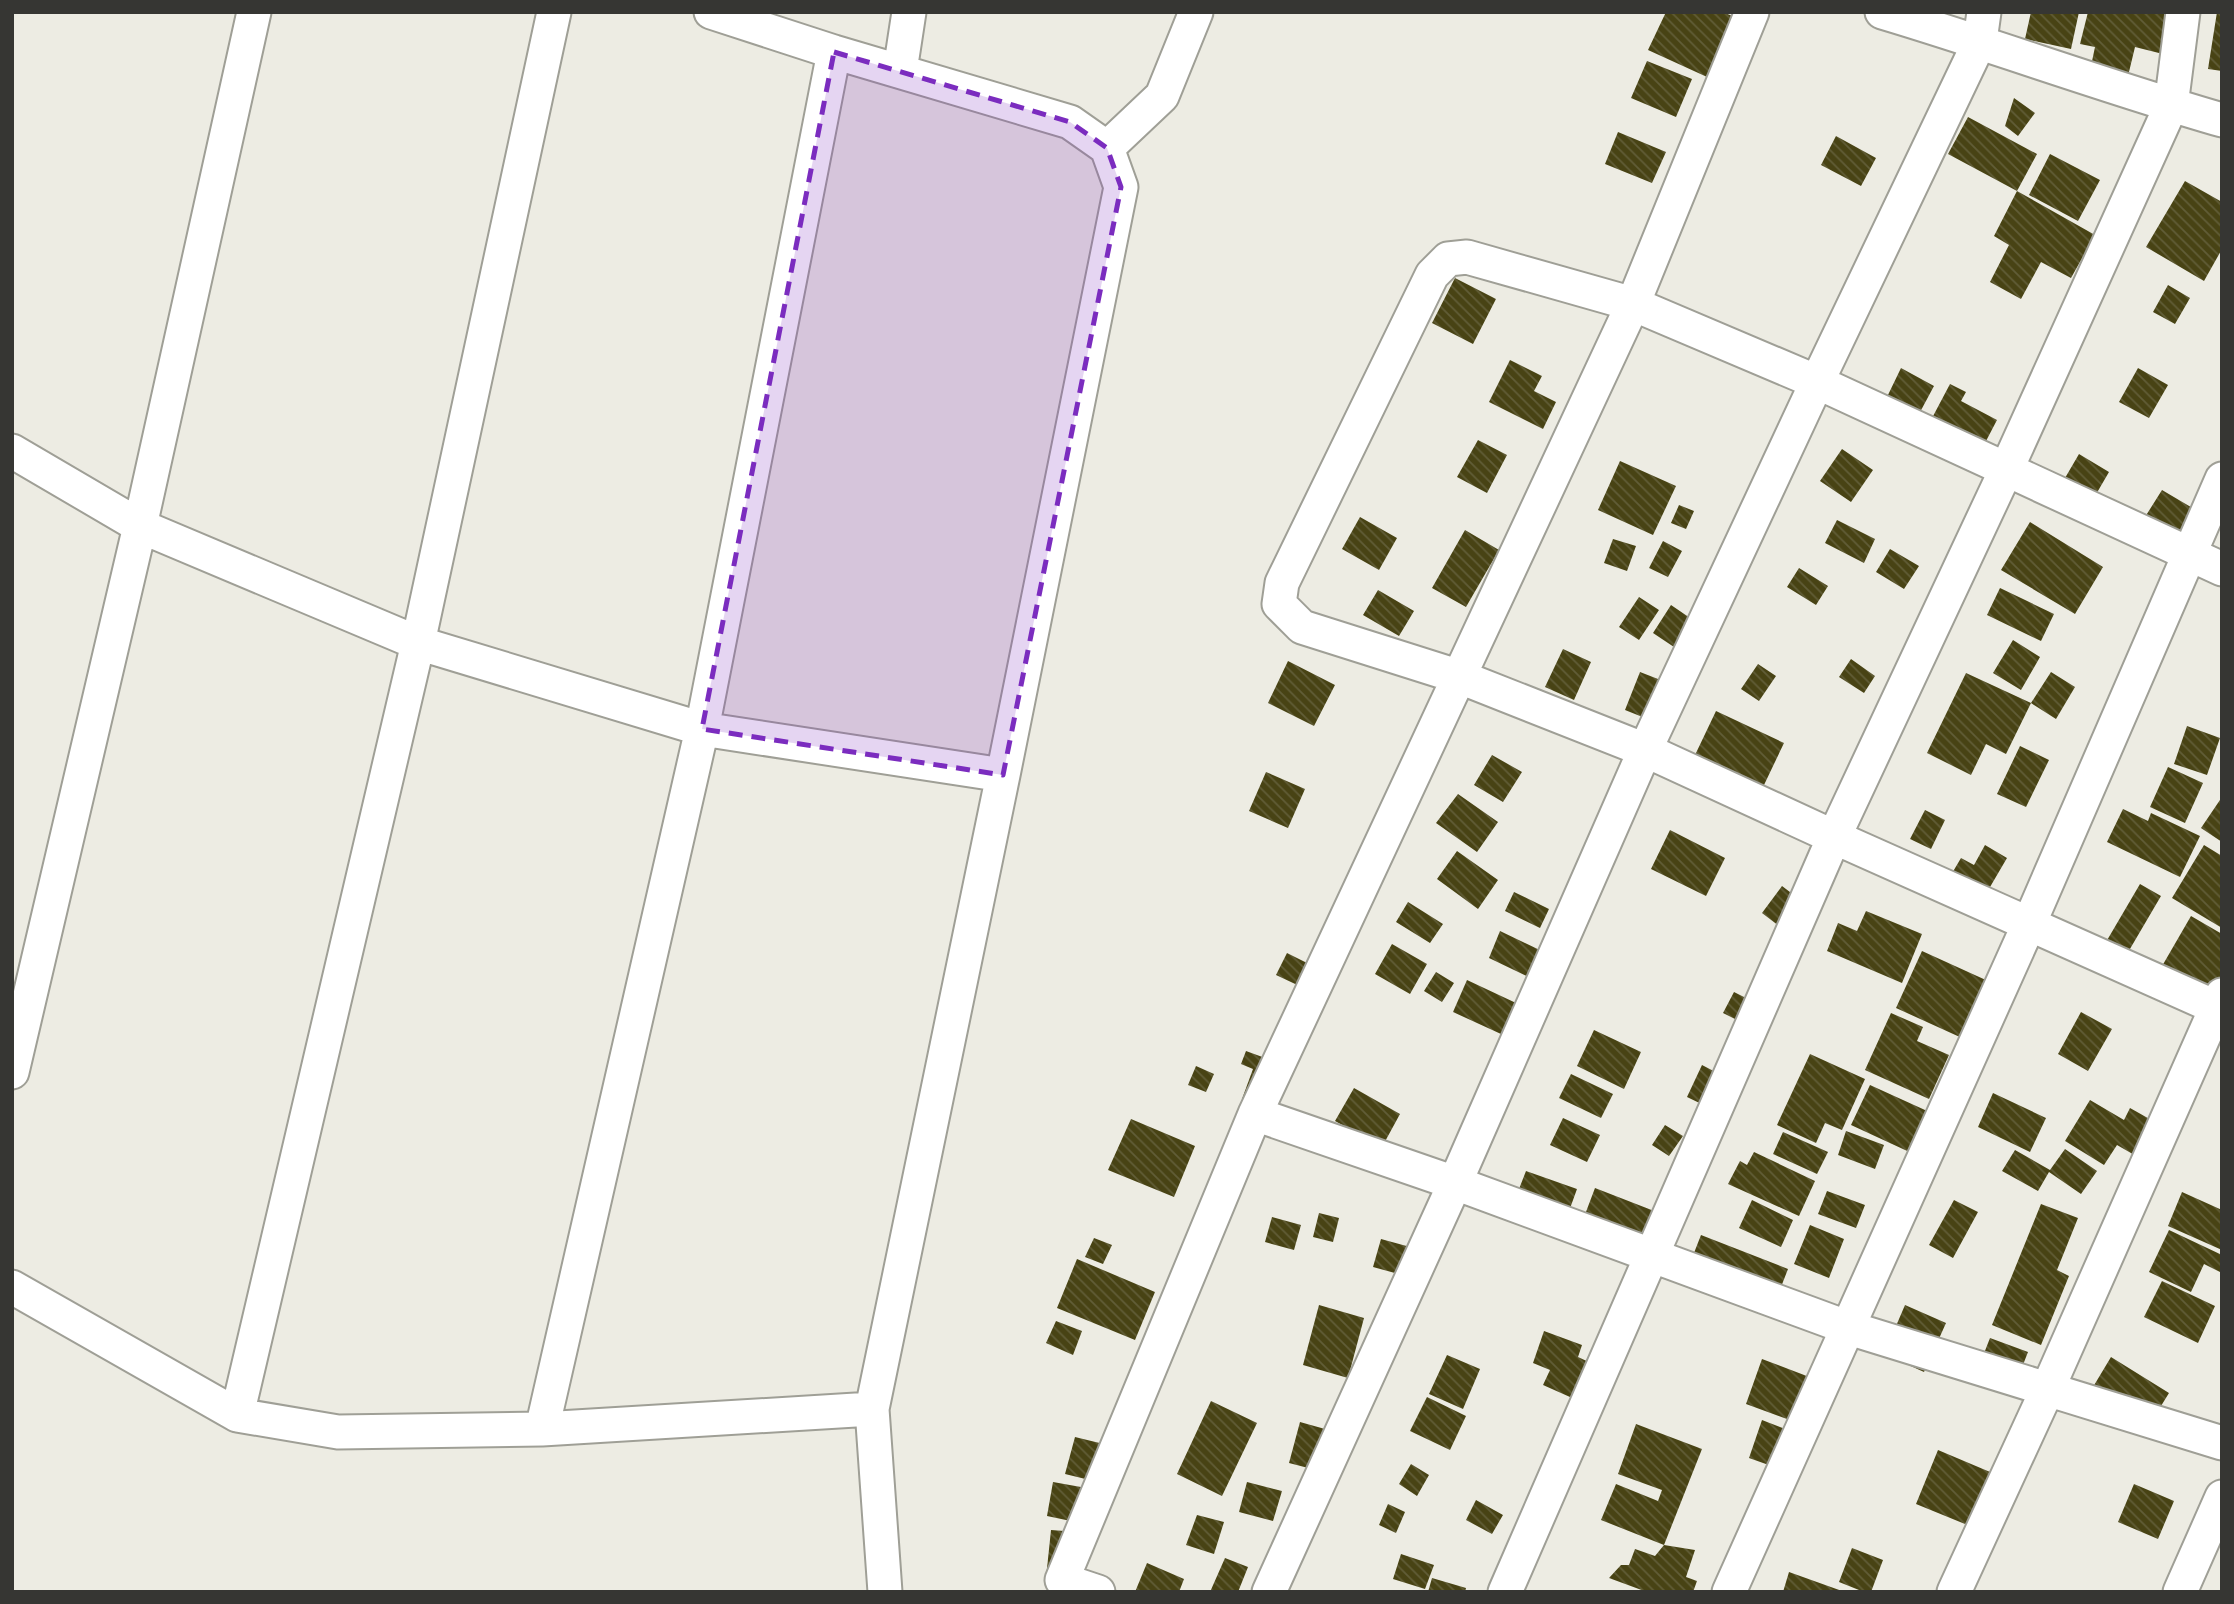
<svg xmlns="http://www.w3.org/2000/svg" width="2234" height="1604" viewBox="0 0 2234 1604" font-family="Quicksand,sans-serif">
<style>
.building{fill:url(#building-back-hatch)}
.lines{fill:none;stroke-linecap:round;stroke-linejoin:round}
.street-casing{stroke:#9f9f96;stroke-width:37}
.street{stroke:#fff;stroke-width:33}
.marked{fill:#7b2cbf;fill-opacity:0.2;stroke:#7b2cbf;stroke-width:5;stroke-dasharray:14 9;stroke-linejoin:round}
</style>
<defs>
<pattern id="building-back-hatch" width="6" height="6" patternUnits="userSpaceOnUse" patternTransform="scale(1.75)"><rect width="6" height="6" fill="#484314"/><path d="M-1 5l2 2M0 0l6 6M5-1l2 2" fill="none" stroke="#615d37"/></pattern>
</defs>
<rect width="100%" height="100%" fill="#edece3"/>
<path class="building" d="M1666,12H1723L1746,22L1718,82L1648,50Z
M2031,12H2079L2071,49L2025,39Z
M2088,12H2173L2163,54L2135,47L2128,76L2091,66L2095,47L2080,44Z
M2217,12H2222V71L2208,69Z
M1647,61L1692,79L1676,117L1631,98Z
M2014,98L2035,113L2018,136L2005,126Z
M1968,117L2037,154L2017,191L2095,235L2071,278L2041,262L2021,299L1990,282L2009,245L1994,236L2017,191L1948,154Z
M1618,132L1666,152L1652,183L1605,164Z
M1836,136L1876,158L1861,186L1821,165Z
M2050,154L2100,180L2078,221L2029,195Z
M2185,181L2222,202V249L2204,281L2146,247Z
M1455,278L1496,299L1473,344L1432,323Z
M2168,285L2190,298L2175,324L2153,312Z
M1510,360L1542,376L1534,391L1556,402L1543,429L1489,402Z
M1901,368L1934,386L1919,414L1887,397Z
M2138,368L2168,385L2149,418L2119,402Z
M1950,384L1966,392L1961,401L1997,420L1974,464L1922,437Z
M1478,440L1507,455L1487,493L1457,477Z
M1842,449L1873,470L1851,502L1820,481Z
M2079,454L2109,472L2095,496L2065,478Z
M1620,461L1676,486L1653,535L1598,510Z
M2162,490L2201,513L2184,541L2145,517Z
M1679,505L1694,511L1686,529L1671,523Z
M1360,517L1397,538L1379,570L1342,549Z
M1837,520L1875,539L1864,563L1825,543Z
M2030,522L2103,567L2075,614L2001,570Z
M1465,530L1499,550L1466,607L1432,588Z
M1613,539L1636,546L1627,571L1604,563Z
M1663,541L1682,551L1668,577L1649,568Z
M1890,549L1919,566L1904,589L1876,572Z
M1799,568L1828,586L1816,605L1787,587Z
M2000,588L2054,614L2041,641L1987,615Z
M1378,590L1414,611L1399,636L1363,615Z
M1639,597L1659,610L1639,640L1619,627Z
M1671,605L1696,622L1677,649L1653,633Z
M2013,640L2040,657L2021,690L1993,673Z
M1563,649L1591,662L1574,700L1545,687Z
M1851,659L1875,676L1864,693L1839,677Z
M1288,661L1335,685L1314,726L1268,703Z
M1758,664L1776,676L1759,701L1741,689Z
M1640,672L1676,686L1660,724L1625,710Z
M2051,672L2075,687L2056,719L2031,703L2006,754L1986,744L1971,775L1927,753L1966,673L2031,703Z
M1716,711L1784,743L1754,806L1686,774Z
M2187,726L2220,738L2207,775L2174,764Z
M2020,746L2049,760L2026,807L1997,794Z
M1492,755L1522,772L1503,802L1474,785Z
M2168,767L2203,783L2185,823L2150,807Z
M1266,772L1305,789L1288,828L1249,811Z
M1458,794L1498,822L1477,852L1436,823Z
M2222,797V842L2201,828Z
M2123,809L2148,821L2151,813L2200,836L2180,877L2107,842Z
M1925,810L1945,820L1931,849L1910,839Z
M1670,830L1725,858L1706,896L1651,869Z
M1985,845L2007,858L1983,899L1948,880L1961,858L1974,865Z
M2204,845L2222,856V928L2172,898Z
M1457,851L1498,880L1478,909L1437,879Z
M2140,884L2161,896L2127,954L2106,942Z
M1782,886L1811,908L1791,935L1762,913Z
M1514,892L1549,909L1540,928L1505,911Z
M1408,902L1443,924L1430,943L1396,922Z
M1866,911L1922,934L1902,983L1827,951L1838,923L1857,931Z
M2191,916L2222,934V992L2154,980Z
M1500,931L1546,953L1533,979L1489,958Z
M1392,944L1427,964L1410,994L1375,974Z
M1922,951L1988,981L1962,1038L1896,1008Z
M1287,953L1319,969L1308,990L1276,975Z
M1436,972L1454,983L1442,1002L1424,991Z
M1467,980L1516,1003L1501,1034L1453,1012Z
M1734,992L1758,1004L1747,1025L1723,1013Z
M2081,1012L2112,1029L2088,1071L2058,1054Z
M1891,1013L1923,1027L1917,1041L1949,1055L1929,1099L1865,1070Z
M1594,1030L1641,1052L1624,1089L1577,1066Z
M1246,1051L1284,1065L1267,1109L1242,1099L1253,1069L1241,1064Z
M1810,1054L1865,1079L1842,1130L1825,1123L1816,1143L1777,1125Z
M1702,1065L1729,1079L1714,1110L1687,1097Z
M1196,1066L1214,1074L1206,1092L1188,1085Z
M1571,1074L1613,1094L1601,1118L1559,1098Z
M1870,1085L1936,1115L1918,1156L1851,1125Z
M1354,1088L1400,1114L1382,1147L1335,1121Z
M1993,1093L2046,1118L2030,1152L1978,1127Z
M2090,1100L2124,1120L2130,1108L2162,1126L2143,1160L2117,1145L2104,1165L2065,1141Z
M1563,1118L1600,1135L1587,1162L1550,1145Z
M1131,1119L1195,1146L1174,1197L1108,1170Z
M1665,1125L1683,1136L1669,1156L1652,1145Z
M1846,1131L1884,1145L1875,1169L1838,1155Z
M1783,1132L1828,1152L1817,1174L1773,1154Z
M2065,1149L2097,1171L2081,1194L2049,1172L2038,1191L2002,1171L2015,1150L2050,1170Z
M1754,1152L1815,1181L1799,1216L1728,1184L1740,1161L1747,1165Z
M1526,1171L1577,1189L1564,1225L1512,1207Z
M1595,1188L1667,1216L1650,1261L1578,1233Z
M1827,1191L1865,1205L1856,1228L1818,1214Z
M2182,1192L2222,1210V1250L2168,1226Z
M1752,1200L1793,1220L1781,1247L1739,1228Z
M1954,1200L1978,1212L1953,1258L1929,1245Z
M2041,1204L2078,1218L2057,1270L2069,1276L2041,1345L1992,1325Z
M1319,1213L1339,1218L1333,1242L1313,1237Z
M1272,1217L1301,1225L1294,1250L1265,1242Z
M1810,1225L1844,1239L1829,1278L1794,1264Z
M2169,1230L2222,1255V1273L2204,1264L2191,1292L2149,1272Z
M1701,1235L1788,1269L1772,1310L1685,1276Z
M1094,1238L1112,1245L1103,1264L1085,1257Z
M1381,1239L1432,1253L1424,1281L1373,1267Z
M1077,1259L1155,1292L1135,1340L1057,1308Z
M2162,1281L2215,1306L2198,1343L2144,1317Z
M1319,1305L1364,1318L1348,1378L1303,1365Z
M1905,1305L1946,1323L1924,1372L1884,1354Z
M1056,1321L1082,1331L1073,1355L1046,1343Z
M1544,1331L1582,1345L1578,1357L1604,1369L1588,1405L1543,1385L1550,1370L1533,1363Z
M1990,1338L2028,1352L2019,1375L1981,1361Z
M1447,1355L1480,1369L1463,1409L1429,1394Z
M2111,1357L2169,1393L2145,1432L2087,1397Z
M1762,1359L1825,1383L1809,1427L1746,1404Z
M1427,1397L1466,1416L1450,1450L1410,1431Z
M1211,1401L1257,1423L1222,1496L1177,1474Z
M1762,1420L1801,1435L1786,1471L1749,1458Z
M1300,1422L1350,1436L1339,1476L1289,1463Z
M1636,1424L1702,1449L1664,1545L1695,1550L1686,1577L1697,1581L1693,1592H1647L1609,1578L1621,1565H1629L1635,1549L1655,1556L1664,1545L1601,1520L1616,1484L1658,1501L1662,1490L1618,1474Z
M1075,1437L1120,1448L1110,1485L1065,1474Z
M1938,1450L2009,1480L1987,1533L1916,1504Z
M1411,1464L1429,1475L1417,1496L1399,1484Z
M1053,1482L1092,1489L1085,1524L1047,1516Z
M1247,1482L1282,1491L1273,1521L1239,1512Z
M2134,1484L2174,1501L2158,1539L2118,1522Z
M1476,1500L1503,1515L1492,1534L1466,1520Z
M1388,1504L1405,1512L1396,1533L1379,1525Z
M1197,1515L1224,1522L1214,1554L1186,1545Z
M1051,1530L1078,1532L1046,1578Z
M1852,1548L1883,1560L1871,1592H1864L1839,1582Z
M1401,1554L1434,1565L1425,1589L1393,1579Z
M1225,1558L1248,1567L1238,1592H1210Z
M1147,1563L1184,1579L1179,1592H1135Z
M1789,1572L1842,1591V1592H1783Z
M1432,1578L1466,1588L1465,1592H1428Z"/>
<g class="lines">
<g class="street-casing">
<path id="street" d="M711,12L834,52L1070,122L1107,148L1121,187L1003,775L872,1409L885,1592
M1882,12C1996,46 2107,87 2222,120
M900,71L909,12
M1107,148L1162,96L1196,12
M12,451L140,526L418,643L702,729L1003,775
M2222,569L1817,382L1633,304L1467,257L1448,259L1432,275L1282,583L1279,604L1302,627L1460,677L1645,750L1834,837L2222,1010
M12,1072L140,526L254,12
M1255,1114L1455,1183L1849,1328L2222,1443
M12,1287L237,1415L338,1432L542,1429L872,1409
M237,1415L418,643L554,12
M542,1429L702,729L834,52
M1098,1592L1062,1580L1255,1114L1633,304L1752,12
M1269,1592L1455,1183L1645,750L1817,382L1980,41L1984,12
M1505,1592L1834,837L2007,468L2171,106L2183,12
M1729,1592L2029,924L2222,479
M1954,1592L2048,1388L2222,995
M2180,1592L2222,1497"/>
</g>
<use href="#street" class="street"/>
</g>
<path class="marked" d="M834,52L1070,122L1107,148L1121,187L1003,775L702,729Z"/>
<rect width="2234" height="1604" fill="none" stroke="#363633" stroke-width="28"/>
</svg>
